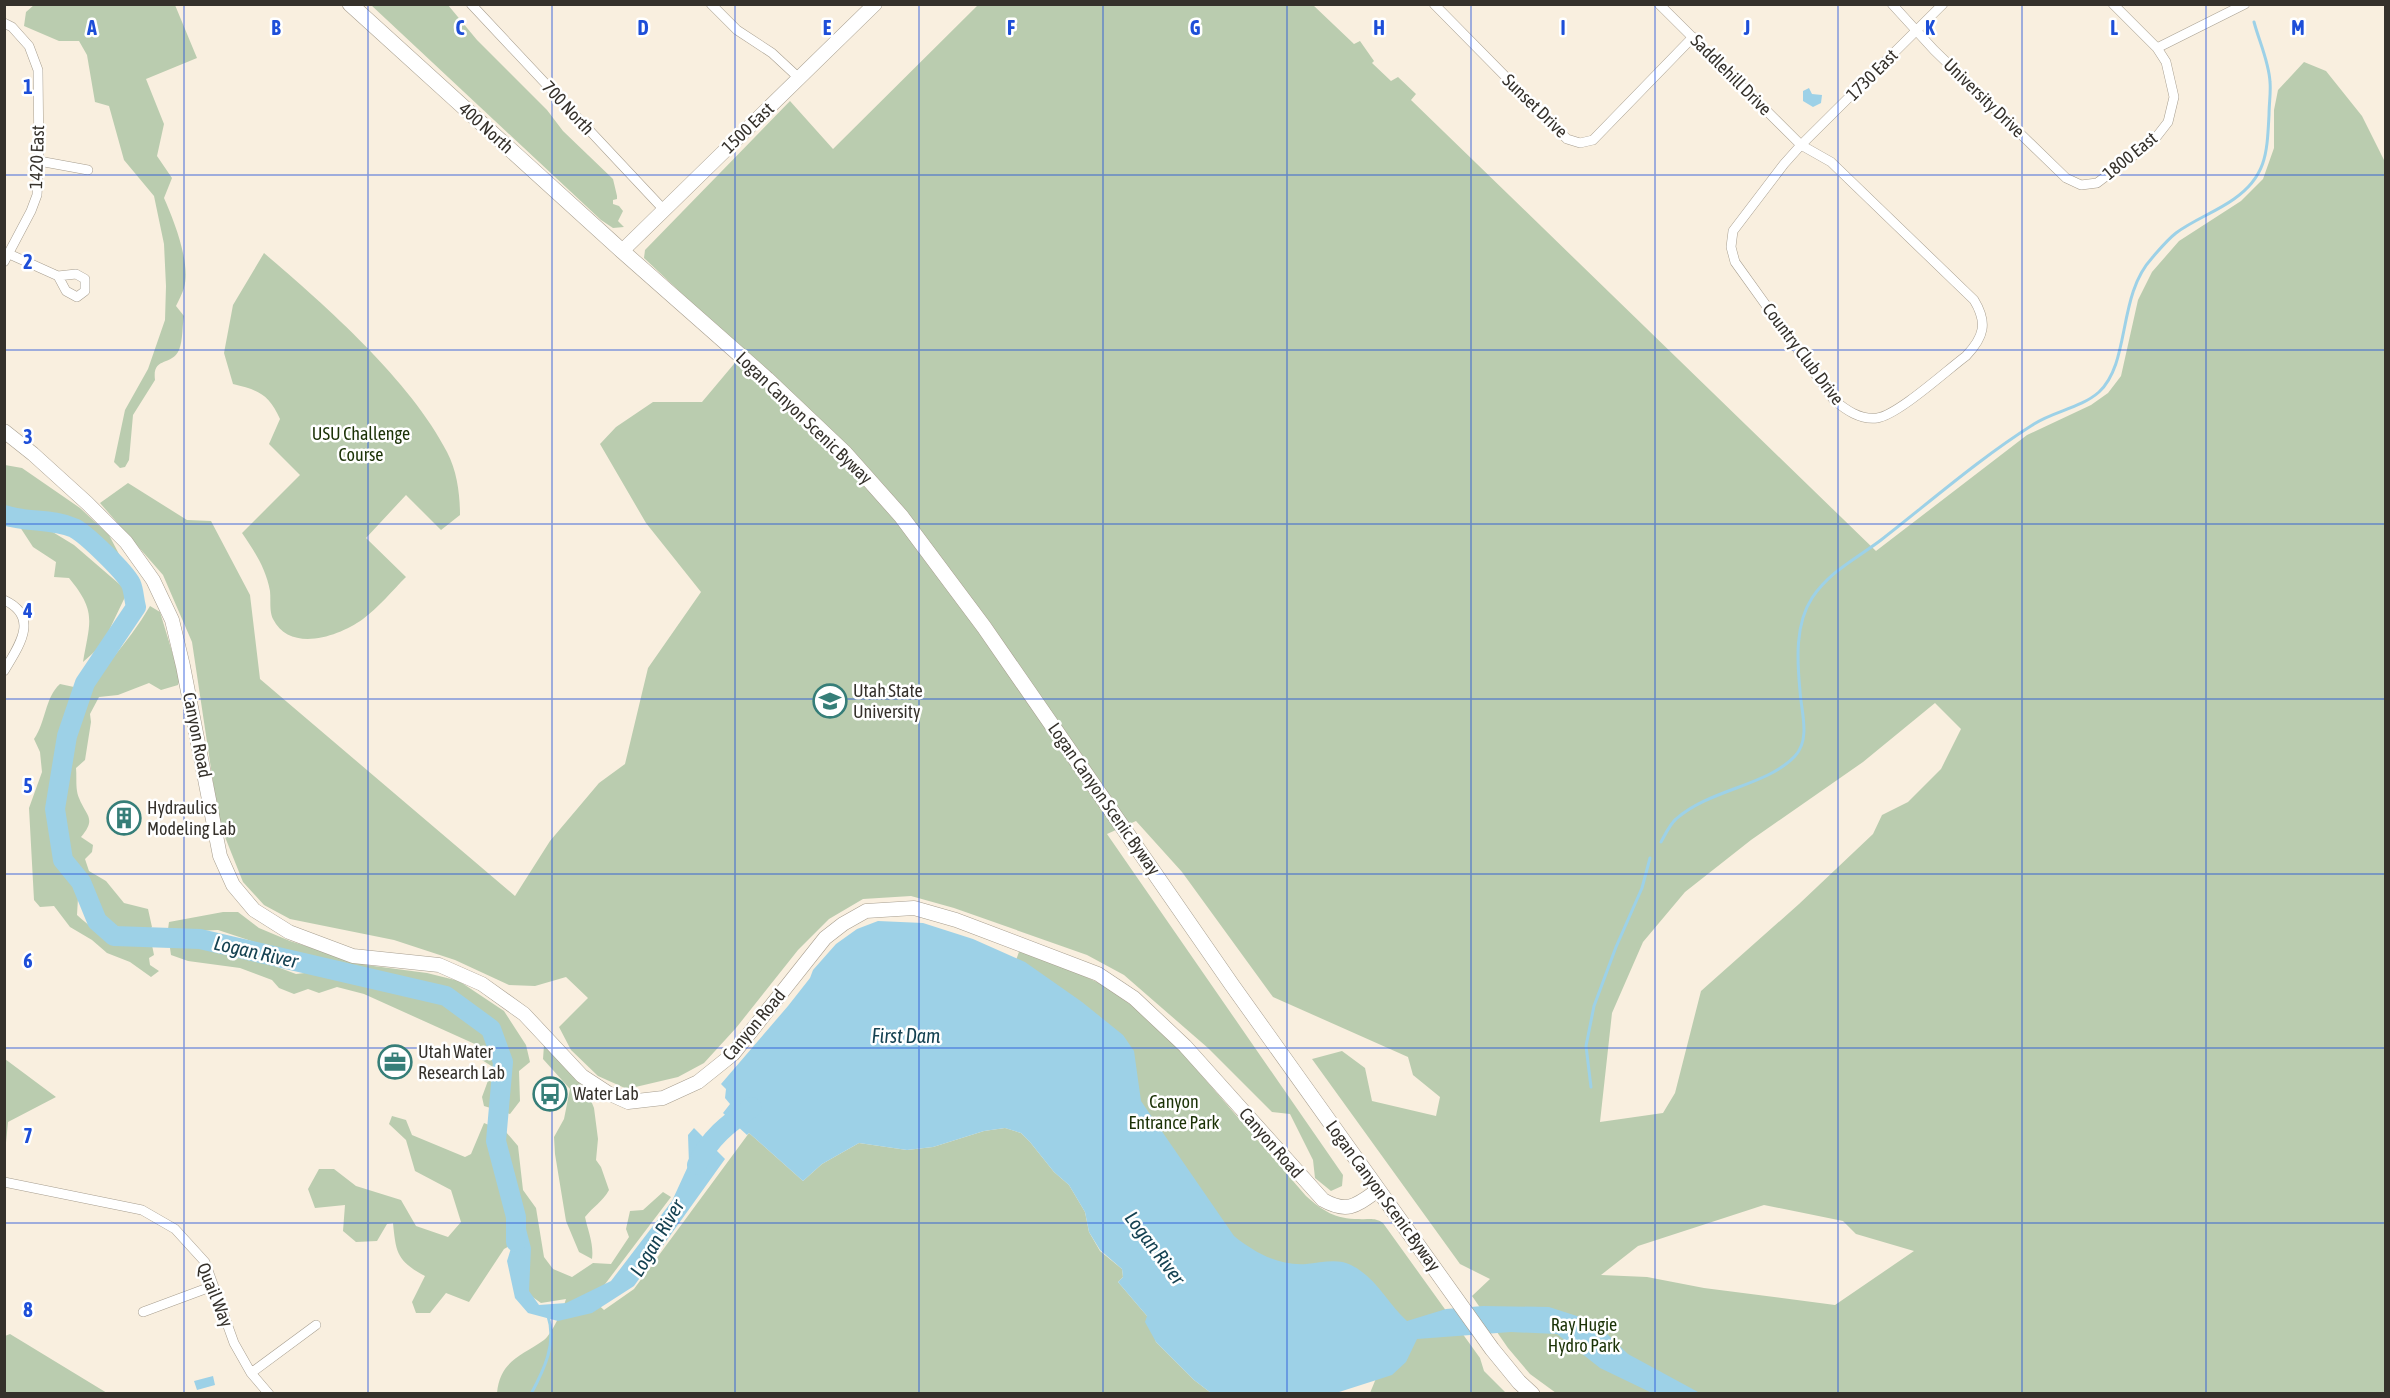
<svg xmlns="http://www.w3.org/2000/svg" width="2390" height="1398" viewBox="0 0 2390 1398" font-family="'Asap Condensed',sans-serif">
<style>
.green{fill:#baccaf;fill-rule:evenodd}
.water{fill:#9dd1e7}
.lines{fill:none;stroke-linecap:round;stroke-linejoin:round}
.stream{stroke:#9dd1e7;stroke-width:3}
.river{stroke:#9dd1e7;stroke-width:20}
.street-casing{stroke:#a79e8f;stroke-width:10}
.secondary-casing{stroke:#a79e8f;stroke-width:15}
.primary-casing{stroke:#a79e8f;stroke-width:16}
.street{stroke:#fff;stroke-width:9}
.secondary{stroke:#fff;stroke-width:14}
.primary{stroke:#fff;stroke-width:15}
.grid{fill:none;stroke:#1d4ed8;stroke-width:1.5;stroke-opacity:0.55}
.labels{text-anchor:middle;stroke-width:5;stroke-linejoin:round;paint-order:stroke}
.street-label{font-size:18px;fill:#35312b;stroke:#fff}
.park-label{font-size:18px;fill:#1b3206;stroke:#fff}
.poi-label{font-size:18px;fill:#35312b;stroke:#fff;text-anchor:start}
.water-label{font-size:20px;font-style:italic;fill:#154252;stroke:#fff}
.grid-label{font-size:20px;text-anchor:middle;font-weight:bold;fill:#1d4ed8;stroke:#fff;stroke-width:5;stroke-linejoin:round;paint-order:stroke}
</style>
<rect width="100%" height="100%" fill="#f9efdf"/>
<path class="green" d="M34,5H175L197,58L146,79L164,124L157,156L172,178L164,198C174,221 191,263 184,288C182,294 179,300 176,306L184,316C182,327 183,340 179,350C171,367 152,356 155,380L133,415L129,460L125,467L120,468L114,462L125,410L148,369L165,320L166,286L164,244L154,196L124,160L109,106L95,102L87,55L79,41H59L24,26L26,12Z
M371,5H448L477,40L547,110L563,131L613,179L617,196V199L613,200V204L619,206L623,211L618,221L624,227L613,228L601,220Z
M978,5H1313L1354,44L1360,41L1374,61L1372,63L1391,81L1398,77L1416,94L1411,100L1876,551L2027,435L2091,405L2108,393L2121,376L2138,300L2152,272L2179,241L2241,201L2263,179L2274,148V110L2278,90L2304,62L2326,71L2362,116L2385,162V1393H1556L1530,1374L1508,1348L1472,1296L1490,1279L1460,1264L1312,1059L1342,1051L1365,1068L1372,1101L1436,1116L1440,1097L1413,1075L1408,1057L1273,997L1182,872L1136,821L1107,834L1343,1175L1342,1186L1331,1191L1315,1178L1313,1160L1290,1114L1272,1112L1208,1048L1124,975L1087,955L954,908L911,896L863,899L829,919L798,950L736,1028L704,1063L678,1077L627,1089L598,1076L571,1050L559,1027L588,998L566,977L535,986L509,985L455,960L394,940L290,919L264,905L243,882L219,822L192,642L163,575L100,503L128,483L187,520L211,521L250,595L260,679L515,896L550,841L599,783L625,764L648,668L701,592L646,523L600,444L616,427L653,402H702L744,352L644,258L645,250L790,101L833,149ZM1935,703L1961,729L1941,769L1908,802L1882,815L1873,834L1799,904L1701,991L1675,1093L1663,1113L1600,1122L1612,1013L1643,942L1685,892L1751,840L1863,762ZM1764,1205L1843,1221L1856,1234L1914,1251L1835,1305L1704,1288L1647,1277L1601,1275L1638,1246Z
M264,253C325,305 411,381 447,452C457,471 460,494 460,515L441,530L406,495L366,538L406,577C392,591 378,608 363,619C338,637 290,653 273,619C269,611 271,600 270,591C266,569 255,552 242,533L300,475L269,444L280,419C269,394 258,390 233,384L224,353L233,305Z
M5,465L22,468L80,508L109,535L120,556L117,560C111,558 77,526 68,518L52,526L51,531L74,545L125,589V597L102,645L83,662C90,621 97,612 69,578L54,577L56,562L33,547L18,524L24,515L5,509Z
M150,606L160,612L180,678L178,685L161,690L149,683L118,695L99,697L90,714L91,722L85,760L76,768C77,777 75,789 79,798C86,816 97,818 81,837L93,845L92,852L85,859L89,871L106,881L124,903L148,909L152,927L148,931C98,930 96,911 79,870L73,867L67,874L78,898L77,915C108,942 111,946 152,945L154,955L149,958L150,965L159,971L151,977L130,962L107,953L92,940L70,927L54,906L40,907L34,900L29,808L42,772L40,752L34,739C46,722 45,697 60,684L74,687L71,712C96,675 128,644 150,606Z
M223,912H238L259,928L290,941L366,965L427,973L459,981L504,1011L526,1045L530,1062L519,1071L520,1101L510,1114L484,1106L482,1097L493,1067L474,1055L477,1045L364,994L337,987L319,993L308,989L294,994L279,988L272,980L240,968L188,961L171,955L170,948L175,942L197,941L235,951L296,974L322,971L375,986L396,987V980L321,964L218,930L175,932L168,929L169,922Z
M1020,949L1061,965L1105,986L1138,1010L1184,1055L1306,1196C1323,1211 1335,1219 1359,1219C1369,1220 1374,1217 1383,1223L1480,1358L1484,1371L1506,1393H1370L1377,1376L1248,1261L1015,963Z
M544,1045L587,1091L594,1108L598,1139L596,1160L601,1167L609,1190C603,1201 593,1207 585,1217C588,1231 594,1244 592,1259L579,1252L566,1221L555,1154L554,1137L564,1119L570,1089L543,1059Z
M5,1059L56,1097L8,1122L5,1153Z
M392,1116L406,1120L412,1135L465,1157L471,1154L484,1123L506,1132L518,1146L523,1190L536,1208L544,1257L553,1269L572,1277L593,1263L611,1264L629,1237L626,1229L630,1211L643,1210L663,1192L671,1197L593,1300L604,1310L634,1289L749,1133L803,1181L822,1164L859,1143L907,1150L933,1147L984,1131L1005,1128L1021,1133L1030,1142L1054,1172L1069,1185L1085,1212L1089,1232L1100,1251L1122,1269L1123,1277L1118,1282L1147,1316L1156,1342L1194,1380L1211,1393H497C500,1361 521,1356 544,1340C552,1334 563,1309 566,1299L541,1303L527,1293L521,1240L504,1249L469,1302L446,1293L430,1313H416L412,1302L425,1276C397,1261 396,1253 393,1223L387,1224L377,1241L356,1242L343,1231L345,1205L315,1208L308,1189L319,1169H334L356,1186L401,1200L416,1226L448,1237L461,1222L451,1190L415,1171L406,1140L389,1124Z
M10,1334L107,1393H5V1336Z"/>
<path class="water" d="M1809,88L1812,94L1822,95L1821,103L1813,107L1803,101V91Z
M878,921L923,923L973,939L1025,962L1082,1002L1123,1035L1134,1051L1141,1101L1234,1236C1254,1252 1278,1266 1306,1264C1321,1263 1337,1258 1351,1265C1377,1278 1387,1303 1407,1321L1446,1309L1483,1306L1549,1307L1580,1317L1604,1331L1628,1354L1698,1392L1705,1393H1652L1600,1368L1557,1334L1511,1332L1417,1339L1406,1362L1392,1375L1336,1393H1211L1194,1380L1156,1342L1145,1322L1147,1316L1118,1282L1123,1277L1122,1269L1100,1250L1089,1232L1085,1212L1069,1185L1054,1172L1030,1142L1021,1133L1005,1128L984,1131L933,1147L907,1150L859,1143L822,1164L803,1181L749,1133L747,1135L723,1113L730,1104L725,1098L726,1089L721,1084L788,1006L810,978L813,970L836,944L857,929Z
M694,1128L725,1159L634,1286L592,1313L558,1321L528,1313L515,1298L507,1261L512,1245L518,1198L531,1248L529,1291L539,1305L566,1303L611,1281L672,1201L689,1164L688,1135Z
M213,1376L215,1385L197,1390L194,1381Z"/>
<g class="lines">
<path class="stream" d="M1661,842C1665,835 1670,824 1676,819C1710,789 1767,786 1795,756C1811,739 1801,711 1800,691C1797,660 1795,624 1812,598C1830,571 1856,559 1881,540C1931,501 1980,458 2034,424C2054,411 2081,408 2099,392C2131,362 2117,296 2152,258C2159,250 2167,240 2176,233C2193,220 2216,212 2234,199C2267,176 2267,152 2269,115C2269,104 2271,92 2270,82C2269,62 2259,41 2254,22
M1591,1087L1586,1046L1594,1006L1616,947L1642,888L1650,858
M531,1394C544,1370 557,1343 548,1316"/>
<path class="river" d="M4,515C27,523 52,518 74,528C86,534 125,572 131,584C134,591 134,600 136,607L85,683L67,736L55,809L63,860L81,882L97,921L114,936L200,939L446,996L491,1029L503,1062L496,1141L516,1217V1242
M697,1165C708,1139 729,1123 752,1107"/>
<g class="street-casing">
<path id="street" d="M471,4L665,211
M711,4L737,30L772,53L800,79
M1434,4L1567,139L1580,143L1593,140L1693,37
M1659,4L1801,145L1831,162L1974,300C1988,323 1984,337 1966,356C1947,370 1898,415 1877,418C1860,420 1846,410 1834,400L1735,262L1731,247L1733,231L1784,164L1801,145L1943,4
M1892,4L1934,50L2066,178L2081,185L2097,183L2154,140L2168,122L2174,97L2166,62L2157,48L2113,4
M4,23L12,27L29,46L38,70L39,161L37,195L31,211L4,262
M2157,48L2245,4
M39,161L88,170
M9,254L58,276
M76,274L85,279V291L77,297L66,291L58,276Z
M4,600C41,617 18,647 4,671
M4,1182L142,1210L175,1229L205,1262L234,1343L251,1373L269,1394
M143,1312L213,1286
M251,1373L316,1325"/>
</g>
<g class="secondary-casing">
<path id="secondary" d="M622,251L875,4
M4,431L33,454L87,503L126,542L153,580L172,620L183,666L220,856L233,885L254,910L289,932L353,956L439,965L482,984L524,1014L582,1076L608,1093L628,1102L663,1098L698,1082L733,1054L825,938L843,924L866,911L914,908L956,920L1098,974L1134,998L1185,1046L1323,1200C1348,1214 1357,1205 1378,1190"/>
</g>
<g class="primary-casing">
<path id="primary" d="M350,4L622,251L767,379L845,453L901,516L984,627L1232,985L1492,1349L1519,1382L1532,1394"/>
</g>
<use href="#street" class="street"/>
<use href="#secondary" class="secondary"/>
<use href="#primary" class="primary"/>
</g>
<path class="grid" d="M184,4V1394M368,4V1394M552,4V1394M735,4V1394M919,4V1394M1103,4V1394M1287,4V1394M1471,4V1394M1655,4V1394M1838,4V1394M2022,4V1394M2206,4V1394M4,175H2386M4,350H2386M4,524H2386M4,699H2386M4,874H2386M4,1048H2386M4,1223H2386"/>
<defs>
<g id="university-ring" transform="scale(1.725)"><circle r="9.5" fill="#fff" stroke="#367e78" stroke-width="1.5"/><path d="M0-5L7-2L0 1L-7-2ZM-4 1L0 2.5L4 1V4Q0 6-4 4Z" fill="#367e78"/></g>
<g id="building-ring" transform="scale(1.725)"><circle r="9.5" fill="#fff" stroke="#367e78" stroke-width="1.5"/><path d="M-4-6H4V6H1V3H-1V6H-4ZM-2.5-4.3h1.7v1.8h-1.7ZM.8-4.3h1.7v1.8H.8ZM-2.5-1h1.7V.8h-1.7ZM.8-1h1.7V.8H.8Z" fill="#367e78"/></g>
<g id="office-ring" transform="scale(1.725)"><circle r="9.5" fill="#fff" stroke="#367e78" stroke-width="1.5"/><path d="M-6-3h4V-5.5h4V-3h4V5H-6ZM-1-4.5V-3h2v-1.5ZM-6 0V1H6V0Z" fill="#367e78"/></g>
<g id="bus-ring" transform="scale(1.725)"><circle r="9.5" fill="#fff" stroke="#367e78" stroke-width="1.5"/><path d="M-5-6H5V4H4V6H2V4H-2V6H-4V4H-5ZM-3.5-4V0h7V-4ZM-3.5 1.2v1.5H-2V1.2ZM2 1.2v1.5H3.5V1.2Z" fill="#367e78"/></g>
</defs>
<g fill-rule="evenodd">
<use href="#university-ring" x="830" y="701"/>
<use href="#building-ring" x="124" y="818"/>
<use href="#office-ring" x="395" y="1062"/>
<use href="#bus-ring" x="550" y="1094"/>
</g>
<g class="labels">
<g class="street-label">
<text transform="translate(1731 75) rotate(45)" y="6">Saddlehill Drive</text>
<text transform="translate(1872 75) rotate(-45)" y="6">1730 East</text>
<text transform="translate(1984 98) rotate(44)" y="6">University Drive</text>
<text transform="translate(1535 106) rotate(44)" y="6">Sunset Drive</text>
<text transform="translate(568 108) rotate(47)" y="6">700 North</text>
<text transform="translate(486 128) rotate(42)" y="6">400 North</text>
<text transform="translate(748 128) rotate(-44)" y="6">1500 East</text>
<text transform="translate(2130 156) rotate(-39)" y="6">1800 East</text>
<text transform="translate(37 157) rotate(-88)" y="6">1420 East</text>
<text transform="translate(1803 354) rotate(53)" y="6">Country Club Drive</text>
<text transform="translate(804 418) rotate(44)" y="6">Logan Canyon Scenic Byway</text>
<text transform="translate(197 735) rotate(79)" y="6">Canyon Road</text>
<text transform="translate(1104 799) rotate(55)" y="6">Logan Canyon Scenic Byway</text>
<text transform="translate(754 1025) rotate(-50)" y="6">Canyon Road</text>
<text transform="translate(1271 1143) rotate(49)" y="6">Canyon Road</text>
<text transform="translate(1383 1196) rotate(54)" y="6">Logan Canyon Scenic Byway</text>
<text transform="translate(215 1295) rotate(68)" y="6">Quail Way</text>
</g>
<g class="park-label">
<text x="361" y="440">USU Challenge<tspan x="361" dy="21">Course</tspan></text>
<text x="1174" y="1108">Canyon<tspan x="1174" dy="21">Entrance Park</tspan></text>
<text x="1584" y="1331">Ray Hugie<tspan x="1584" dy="21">Hydro Park</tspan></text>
</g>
<g class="poi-label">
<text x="853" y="697">Utah State<tspan x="853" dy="21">University</tspan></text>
<text x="147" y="814">Hydraulics<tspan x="147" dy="21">Modeling Lab</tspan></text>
<text x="418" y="1058">Utah Water<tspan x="418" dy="21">Research Lab</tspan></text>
<text x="573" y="1100">Water Lab</text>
</g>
<g class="water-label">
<text transform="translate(256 952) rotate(13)" y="7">Logan River</text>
<text x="906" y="1043">First Dam</text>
<text transform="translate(657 1238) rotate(-59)" y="7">Logan River</text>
<text transform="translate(1155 1248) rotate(53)" y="7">Logan River</text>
</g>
</g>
<g class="grid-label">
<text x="92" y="35">A</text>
<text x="276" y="35">B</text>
<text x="460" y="35">C</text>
<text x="643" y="35">D</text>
<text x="827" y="35">E</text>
<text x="1011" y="35">F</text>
<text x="1195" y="35">G</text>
<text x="1379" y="35">H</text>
<text x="1563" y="35">I</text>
<text x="1747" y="35">J</text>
<text x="1930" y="35">K</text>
<text x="2114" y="35">L</text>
<text x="2298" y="35">M</text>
<text x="28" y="94">1</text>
<text x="28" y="269">2</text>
<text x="28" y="444">3</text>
<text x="28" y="618">4</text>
<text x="28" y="793">5</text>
<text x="28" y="968">6</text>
<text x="28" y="1143">7</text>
<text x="28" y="1317">8</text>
</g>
<rect width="2390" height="1398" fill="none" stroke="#35312b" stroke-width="12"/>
</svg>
